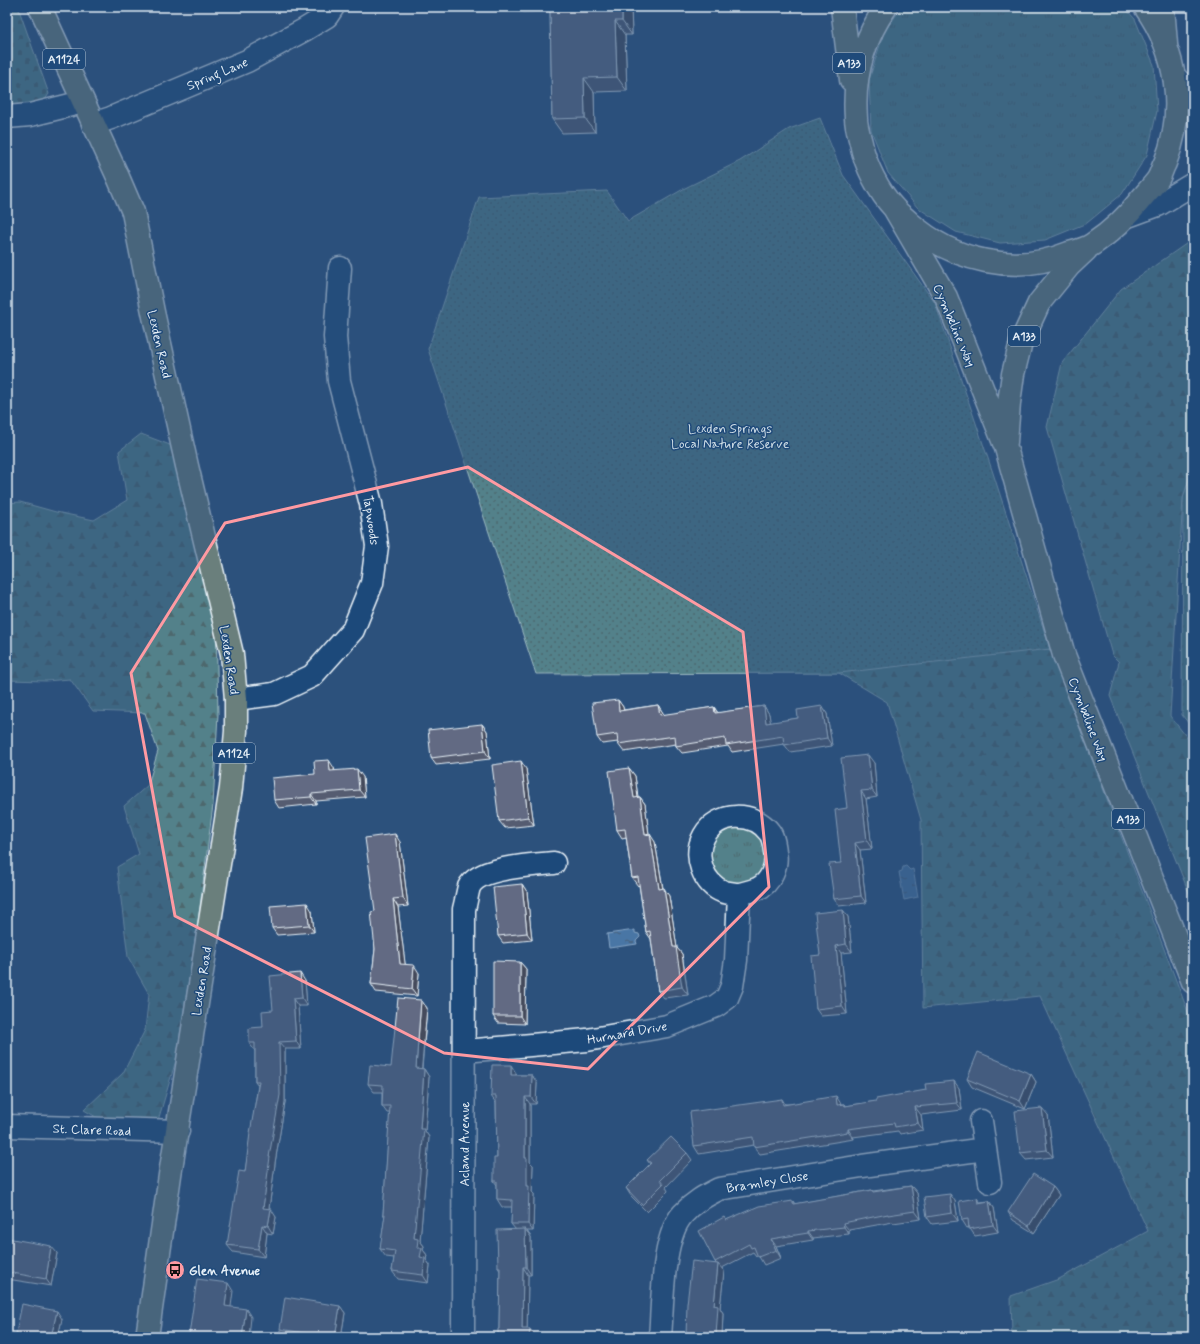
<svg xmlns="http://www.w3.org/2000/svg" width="1200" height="1344" viewBox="0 0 1200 1344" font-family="Mynerve,sans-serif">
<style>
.grass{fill:url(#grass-tufts);stroke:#9db9c1}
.forest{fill:url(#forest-firs);stroke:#9db9c1}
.cemetery{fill:url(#cemetery-stones);stroke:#9db9c1}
.park{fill:url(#park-dots);stroke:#9db9c1}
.water{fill:url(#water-ripples);stroke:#89a7c6}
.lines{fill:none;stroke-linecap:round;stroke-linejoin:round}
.minor-casing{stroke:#e8f1f8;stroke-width:25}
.major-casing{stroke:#e8f1f8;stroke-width:25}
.highway-casing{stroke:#e8f1f8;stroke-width:25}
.minor{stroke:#1f4a7a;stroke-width:22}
.major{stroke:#6b7f7c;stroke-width:22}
.highway{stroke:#6b7f7c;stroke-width:22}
.wall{fill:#545c71;stroke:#e8f1f8}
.shaded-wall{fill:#454b5c;stroke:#e8f1f8}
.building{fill:#626b83;stroke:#e8f1f8}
.marked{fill:none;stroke:#ff9aa2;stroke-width:3;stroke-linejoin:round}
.labels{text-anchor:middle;stroke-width:3;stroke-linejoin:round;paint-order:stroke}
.shield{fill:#1f4a7a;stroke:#acbfd2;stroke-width:1}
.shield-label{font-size:12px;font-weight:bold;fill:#e8f1f8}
.street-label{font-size:13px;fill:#e8f1f8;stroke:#1f4a7a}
.park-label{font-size:13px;fill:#d2e0e8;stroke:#1f4a7a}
.poi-label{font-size:13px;font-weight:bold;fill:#e8f1f8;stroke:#1f4a7a;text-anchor:start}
</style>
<defs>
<pattern id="grass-tufts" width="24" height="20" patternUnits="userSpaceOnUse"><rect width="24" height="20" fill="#52818a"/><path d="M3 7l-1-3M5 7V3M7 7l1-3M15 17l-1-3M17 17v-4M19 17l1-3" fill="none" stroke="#4d676d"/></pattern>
<pattern id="forest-firs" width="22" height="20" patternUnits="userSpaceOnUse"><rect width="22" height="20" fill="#52818a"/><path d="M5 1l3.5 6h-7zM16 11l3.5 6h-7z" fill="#4d676d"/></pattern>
<pattern id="cemetery-stones" width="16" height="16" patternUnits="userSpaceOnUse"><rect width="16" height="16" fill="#52818a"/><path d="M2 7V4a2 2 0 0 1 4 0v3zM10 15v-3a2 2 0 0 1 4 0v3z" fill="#4d676d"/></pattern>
<pattern id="park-dots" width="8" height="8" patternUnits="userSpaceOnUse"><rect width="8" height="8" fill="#52818a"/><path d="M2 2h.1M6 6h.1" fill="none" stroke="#4d676d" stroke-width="1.8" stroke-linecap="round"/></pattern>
<pattern id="water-ripples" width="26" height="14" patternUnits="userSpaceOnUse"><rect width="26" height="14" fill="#4976a5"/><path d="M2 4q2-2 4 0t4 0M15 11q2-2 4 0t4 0" fill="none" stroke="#485f78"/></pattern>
</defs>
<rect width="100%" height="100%" fill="#2c517c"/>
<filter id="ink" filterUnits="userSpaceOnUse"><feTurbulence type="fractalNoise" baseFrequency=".025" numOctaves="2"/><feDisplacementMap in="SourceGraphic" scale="8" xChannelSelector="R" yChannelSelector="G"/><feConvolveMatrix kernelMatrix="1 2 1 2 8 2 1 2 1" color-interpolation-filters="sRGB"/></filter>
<g filter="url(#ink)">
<path class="grass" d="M902,7H1124L1135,19L1154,65L1157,111L1147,155L1122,194L1087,223L1045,240L1000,243L956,232L918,208L888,173L871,130L869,80L884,32Z
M1193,465V729L1182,715L1183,498Z
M733,823L762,832L771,861L750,887L717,881L706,851L709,841Z"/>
<path class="forest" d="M1193,239V465L1183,498L1170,716L1193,745V903L1110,696L1119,662L1112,655L1047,427L1062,363L1121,289Z
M141,434L170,445L188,503L216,622L218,714L213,805L198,922L176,1060L157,1124L110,1125L84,1110L123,1073L145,1030L149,994L128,957L117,867L139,854L124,806L148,785L158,751L145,713L93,711L70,679L46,681L7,680V503L20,502L56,512L94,520L127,500L119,451Z
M1050,649L1193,1025V1337H1012L1011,1296L1059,1279L1148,1231L1040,996L923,1008L921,820L887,702L839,673H738Z"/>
<path class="cemetery" d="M7,7H18L49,94L44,101L7,110Z"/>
<path class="park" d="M820,118L843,175L935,303L993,473L1050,649L839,673L536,674L428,349L479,197L607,191L628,221L685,188L740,161L789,129Z"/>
<path class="water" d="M906,866L910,870L913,869L918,897L904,900L899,872L902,871L903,867Z
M635,930V933L639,934L640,937L636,941L637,944L609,948L607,934Z"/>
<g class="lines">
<g class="minor-casing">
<path id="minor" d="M1175,77L1193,96
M7,117L30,115L83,102
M93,124L111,118L247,61L304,30L327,16L333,7
M1128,216L1158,205L1193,184
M236,699L274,694L312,676L353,630L372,583L377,546L371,504L339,381L335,337L340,268
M465,1051L587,1040L667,1026L716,1006L727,998L732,986L736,960L739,894C734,894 729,893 724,892C703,884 693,856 704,836C718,811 754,811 770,833C774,839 774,845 775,851C778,865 771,883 757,889C751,891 745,893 739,894
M981,1121L990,1182
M7,1126L178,1131
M463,1337L464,909C466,902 467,894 469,887C478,867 533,865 554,863
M660,1337C663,1304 661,1238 683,1214C694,1202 705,1196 719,1189L862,1166L985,1149"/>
</g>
<g class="major-casing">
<path id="major" d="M40,7L118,177L133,212L153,312L187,466L232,654L236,699V731L231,788L170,1175L147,1337
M842,7L851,80
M886,7C863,40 853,78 856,118C856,126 859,135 861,143C865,165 879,192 894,208C899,214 905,218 910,223C954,262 1015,275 1069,253C1077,251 1086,249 1093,244C1111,232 1128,216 1142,198C1147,192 1153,186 1158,179C1161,174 1162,168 1165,163C1186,111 1177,52 1145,7
M894,208L946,297L1006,448L1064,655L1193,982
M1006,442L1009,403L1013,374L1021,342L1039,303L1069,266L1086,250"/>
</g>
<g class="highway-casing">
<path id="highway" d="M1163,7L1166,44"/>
</g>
<use href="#minor" class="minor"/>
<use href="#major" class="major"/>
<use href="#highway" class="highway"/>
</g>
<path class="wall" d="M520,7H631L632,35H625L627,91L594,92L595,132L562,133L552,119L550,11L523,12Z
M618,700L623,707V710L658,705L663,713L664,715L714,707L718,713L764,706L769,714L770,723L798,718L822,706L827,714L832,746L790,752L784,744L732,752L728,746L682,753L676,746V744L624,752L618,744V742L602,744L597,737Z
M482,724L487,731L490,759L436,765L431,758Z
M874,763L877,797L866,799L872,849L860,850L866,903L839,906L834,899L841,863L847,808Z
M334,768L335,771L363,777L365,797L316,801V804L279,808L274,800L315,774Z
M629,768L635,776L638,797H640L645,804L649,834L655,842L663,888L669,896L677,948L682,954L688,995L664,998L658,991L651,939L646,932L639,885L638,886L632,878L626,837L622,838L617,830Z
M526,769L534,825L505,828L499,821Z
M400,842L408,906L398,907L405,964L419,973L417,996L376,992L371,984L375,949V911Z
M522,884L527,892L532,940L503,943L498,936Z
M843,910L848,917L852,952L841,953L847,1014L821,1016L816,1009L820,955Z
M312,911L314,932L277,935L272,928Z
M520,962L526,969L525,1024L498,1023L493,1016Z
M305,981L307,1006H298L301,1049H285V1102L275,1163V1164L269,1209L276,1217L273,1234L267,1233L264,1257L233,1252L227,1245L245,1172L258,1085L255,1081V1051L249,1043L263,1027L273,1010Z
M421,1000L427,1008L422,1069H424L429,1077L425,1131L429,1137L420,1241L424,1246L423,1250L427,1255L426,1260L430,1265L428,1283L398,1279L392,1271L394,1258L386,1257L380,1249L385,1217L383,1214L390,1113H387L382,1106V1092H374L368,1084L391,1067Z
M516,1073V1075H532L537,1083L536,1104H530V1162L533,1165L532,1192L534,1194L533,1231H527L531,1237V1275H528L527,1329H530L535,1336L499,1329L500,1271L498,1267L516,1230L511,1224L512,1207H502L497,1199V1185L494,1181L497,1158L496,1103L491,1096Z
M1031,1074L1036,1082L1025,1109L972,1087L967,1079Z
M959,1088L962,1110L921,1115L923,1130L900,1134L898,1131L853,1137L854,1139L760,1154L754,1147V1145L699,1154L694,1146L782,1099L785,1104H844L846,1106Z
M1048,1115L1053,1157L1026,1160L1020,1153Z
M687,1153L692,1160L666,1187L668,1191L647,1212L631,1196L626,1188L650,1164L647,1160Z
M911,1186L917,1193L921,1219L893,1223V1222L849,1230V1234L813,1238V1240L776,1246L781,1258L764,1265L758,1255L756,1256L753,1252L722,1268L724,1271L720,1308L723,1313L722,1337H686L716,1263L715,1262L724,1217L726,1220L793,1201L795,1204L872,1190L873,1191Z
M1053,1187L1059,1195L1034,1233L1013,1220L1008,1212Z
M977,1198L980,1202L989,1201L994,1208L998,1232L975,1236L969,1227L967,1228L962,1220Z
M955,1201L958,1221L932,1224L927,1217Z
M7,1238L57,1253L51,1286L7,1279Z
M340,1306L345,1313L341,1337H285L280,1329Z
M62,1319L58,1337H19L16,1333Z"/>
<path class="shaded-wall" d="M622,7H631L632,35L622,21Z
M615,21L625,35L627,91L617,77Z
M584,78L594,92L595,132L585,118Z
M618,700L623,707L625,718L619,711Z
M658,705L663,713L665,723L660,715Z
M764,706L769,714L772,731L766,723Z
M822,706L827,714L832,746L827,738Z
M714,707L719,715L715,713Z
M482,724L487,731L490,759L485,751Z
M868,755L874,763L877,797L872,790Z
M329,760L334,768L335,779L330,771Z
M521,761L526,769L534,825L528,817Z
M629,768L635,776L639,805L634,798Z
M357,769L363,777L365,797L359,790Z
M861,791L866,799L872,849L867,841Z
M311,794L316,801V804L311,797Z
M640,797L645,804L650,842L645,835Z
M395,834L400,842L408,906L403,898Z
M650,834L655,842L664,896L659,889Z
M855,843L860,850L866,903L861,896Z
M522,884L527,892L532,940L527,933Z
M664,888L669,896L677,948L682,954L688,995L682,987L673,947Z
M393,899L398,907L406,971L400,964Z
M307,903L312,911L314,932L309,925Z
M843,910L848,917L852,952L846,944Z
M836,946L841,953L847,1014L842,1006Z
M520,962L526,969L525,1024L520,1016Z
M414,965L419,973L417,996L412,989Z
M300,973L305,981L307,1006L302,998Z
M293,999L298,1006L301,1049L296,1041Z
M421,1000L427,1008L421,1076L416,1068Z
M279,1042L285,1049V1102L275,1163V1164L268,1216L263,1208L269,1157Z
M511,1065L516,1073V1082L511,1075Z
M424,1069L429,1077L425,1131L429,1137L420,1241L424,1246L423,1250L427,1255L426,1260L430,1265L428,1283L423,1275L420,1257L414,1238L420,1129Z
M1031,1074L1036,1082L1025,1109L1020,1101Z
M532,1075L537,1083L536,1104L531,1097Z
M954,1081L959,1088L962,1110L957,1103Z
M836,1096L841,1104L843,1112L837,1105Z
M525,1097L530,1104V1162L533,1165L532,1192L534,1194L533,1231L528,1224L527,1186L525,1158Z
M915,1107L921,1115L923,1130L918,1123Z
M1042,1108L1048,1115L1053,1157L1047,1150Z
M848,1129L853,1137L854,1139L848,1132Z
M911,1186L917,1193L921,1219L915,1211Z
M1053,1187L1059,1195L1034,1233L1029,1226Z
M950,1194L955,1201L958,1221L952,1213Z
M989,1201L994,1208L998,1232L993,1225Z
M271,1209L276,1217L273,1234L268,1226Z
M843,1223L849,1230V1234L844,1227Z
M262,1225L267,1233L264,1257L258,1249Z
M525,1229L531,1237V1275L526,1267Z
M808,1231L813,1238V1240L808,1233Z
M771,1239L776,1246L781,1258L776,1250Z
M51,1246L57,1253L51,1286L46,1279Z
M718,1264L724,1271L720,1308L723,1313L722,1337H717L716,1336L714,1305Z
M523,1267L528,1275L527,1337L522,1329Z
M228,1283L233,1291L230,1314L225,1306Z
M340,1306L345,1313L341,1337H335Z
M246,1309L251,1317L249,1337H242Z
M57,1311L62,1319L58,1337H51Z
M530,1329L535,1336V1337H529Z"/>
<path class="building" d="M550,7H622V21H615L617,77L584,78L585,118L552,119Z
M618,700L619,711L658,705L660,715L714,707L715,713L764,706L766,723L798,718L797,710L822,706L827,738L784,745L783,736L726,745L725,738L676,746L675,736L618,744L617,734L597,737L592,703Z
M482,724L485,751L431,758L428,730Z
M868,755L872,790L861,791L867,841L855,843L861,896L834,899L829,864L841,863L835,810L847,808L841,758Z
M329,760L330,771L357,769L359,790L311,794V797L274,800L272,778L315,774L314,761Z
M521,761L528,817L499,821L492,765Z
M629,768L634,798L640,797L645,835L650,834L659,889L664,888L673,947H676L682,987L658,991L650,931L646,932L638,877L632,878L625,829L617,830L609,771Z
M395,834L403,898L393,899L400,964L414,965L412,989L371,984L375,949L371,912L375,911L365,838Z
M522,884L527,933L498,936L493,887Z
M307,903L309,925L272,928L270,906Z
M843,910L846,944L836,946L842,1006L816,1009L811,956L820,955L815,913Z
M493,961L520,962V1016H493Z
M300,973L302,998L293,999L296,1041L279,1042L280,1095L269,1157H270L263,1208L271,1209L268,1226L262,1225L258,1249L227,1245L239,1171L245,1172L250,1133L259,1081H255V1043H249V1028L263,1027L262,1011L273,1010L270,976Z
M398,998L421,1000L416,1068L424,1069L420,1129H424L414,1238L418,1239L417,1248H422L420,1257L425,1258L423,1275L392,1271L395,1251L380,1249L385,1214H383L390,1106H382L383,1085L368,1084L370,1065L391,1067Z
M978,1052L1031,1074L1020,1101L967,1079Z
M492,1065H511V1075H532L531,1097H525V1158H527V1186H529L528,1224H511L512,1200L497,1199V1181H494V1158H497L496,1096H491Z
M954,1081L957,1103L915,1107L918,1123L895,1127L894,1123L848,1129V1132L754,1147L753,1137L694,1146L690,1112L782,1099L783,1105L836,1096L837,1105L844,1104L845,1106L876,1101V1099L926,1090L925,1084Z
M1042,1108L1047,1150L1020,1153L1015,1111Z
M671,1137L687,1153L660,1180L663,1184L642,1205L626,1188L651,1163L647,1160Z
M1033,1174L1053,1187L1029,1226L1008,1212Z
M911,1186L915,1211L888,1215V1214L843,1223L844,1227L808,1231V1233L771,1239L776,1250L758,1257L754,1247L751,1248L749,1244L715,1262L699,1231L724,1217L726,1220L759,1206L793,1201V1204L872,1190L873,1192Z
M950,1194L952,1213L927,1217L924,1197Z
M977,1198L978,1203L989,1201L993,1225L969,1229L968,1219L962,1220L959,1201Z
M525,1229L526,1267H523L522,1329H530L529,1337H498V1329H499L500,1267H498L497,1230Z
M7,1238L51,1246L46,1279L7,1272Z
M692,1261L718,1264L714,1305L718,1306L716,1336H712V1337H686L687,1304Z
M197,1279L228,1283L225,1306L246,1309L242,1337H201L189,1335Z
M285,1297L340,1306L335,1337H328L280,1329Z
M22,1304L57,1311L51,1337H36L16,1333Z
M358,1332L395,1337H358Z"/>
</g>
<path d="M0 0H1200V1344H0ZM468,467L743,632L769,887L588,1069L444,1053L175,916L131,673L225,523Z" fill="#2c517c" fill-opacity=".55" fill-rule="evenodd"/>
<path class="marked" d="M468,467L743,632L769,887L588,1069L444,1053L175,916L131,673L225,523Z"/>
<defs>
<g id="bus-disc" transform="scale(1)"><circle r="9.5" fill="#ff9aa2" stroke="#1f4a7a"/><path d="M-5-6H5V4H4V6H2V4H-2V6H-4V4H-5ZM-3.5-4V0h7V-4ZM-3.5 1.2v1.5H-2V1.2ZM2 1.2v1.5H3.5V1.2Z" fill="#111"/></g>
</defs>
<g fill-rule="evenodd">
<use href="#bus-disc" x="175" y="1270"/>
</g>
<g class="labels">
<g class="shield">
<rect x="43" y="49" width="42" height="20" rx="3"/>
<rect x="833" y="53" width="32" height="20" rx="3"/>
<rect x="1008" y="326" width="32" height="20" rx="3"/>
<rect x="213" y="743" width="42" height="20" rx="3"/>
<rect x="1112" y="809" width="32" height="20" rx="3"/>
</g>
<g class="shield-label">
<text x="64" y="63">A1124</text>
<text x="849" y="67">A133</text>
<text x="1024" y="340">A133</text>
<text x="234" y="757">A1124</text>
<text x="1128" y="823">A133</text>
</g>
<g class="street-label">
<text transform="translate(217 73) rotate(-23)" y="5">Spring Lane</text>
<text transform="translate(955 325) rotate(67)" y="5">Cymbeline Way</text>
<text transform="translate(160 344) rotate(77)" y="5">Lexden Road</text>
<text transform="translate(372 520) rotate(82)" y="5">Tapwoods</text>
<text transform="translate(230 660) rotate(81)" y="5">Lexden Road</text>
<text transform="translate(1089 719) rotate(69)" y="5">Cymbeline Way</text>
<text transform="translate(201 981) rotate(-81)" y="5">Lexden Road</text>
<text transform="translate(627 1032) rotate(-10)" y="5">Hurnard Drive</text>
<text transform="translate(92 1129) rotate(2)" y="5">St. Clare Road</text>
<text transform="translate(464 1144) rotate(-90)" y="5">Acland Avenue</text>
<text transform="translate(767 1181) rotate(-9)" y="5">Bramley Close</text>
</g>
<g class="park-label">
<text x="730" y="433">Lexden Springs<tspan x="730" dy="15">Local Nature Reserve</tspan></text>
</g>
<g class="poi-label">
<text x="189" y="1275">Glen Avenue</text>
</g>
</g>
<rect width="1200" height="1344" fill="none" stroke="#1f4a7a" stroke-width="24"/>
<rect x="12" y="12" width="1176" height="1320" fill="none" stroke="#e8f1f8" stroke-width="1.5" filter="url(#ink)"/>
</svg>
